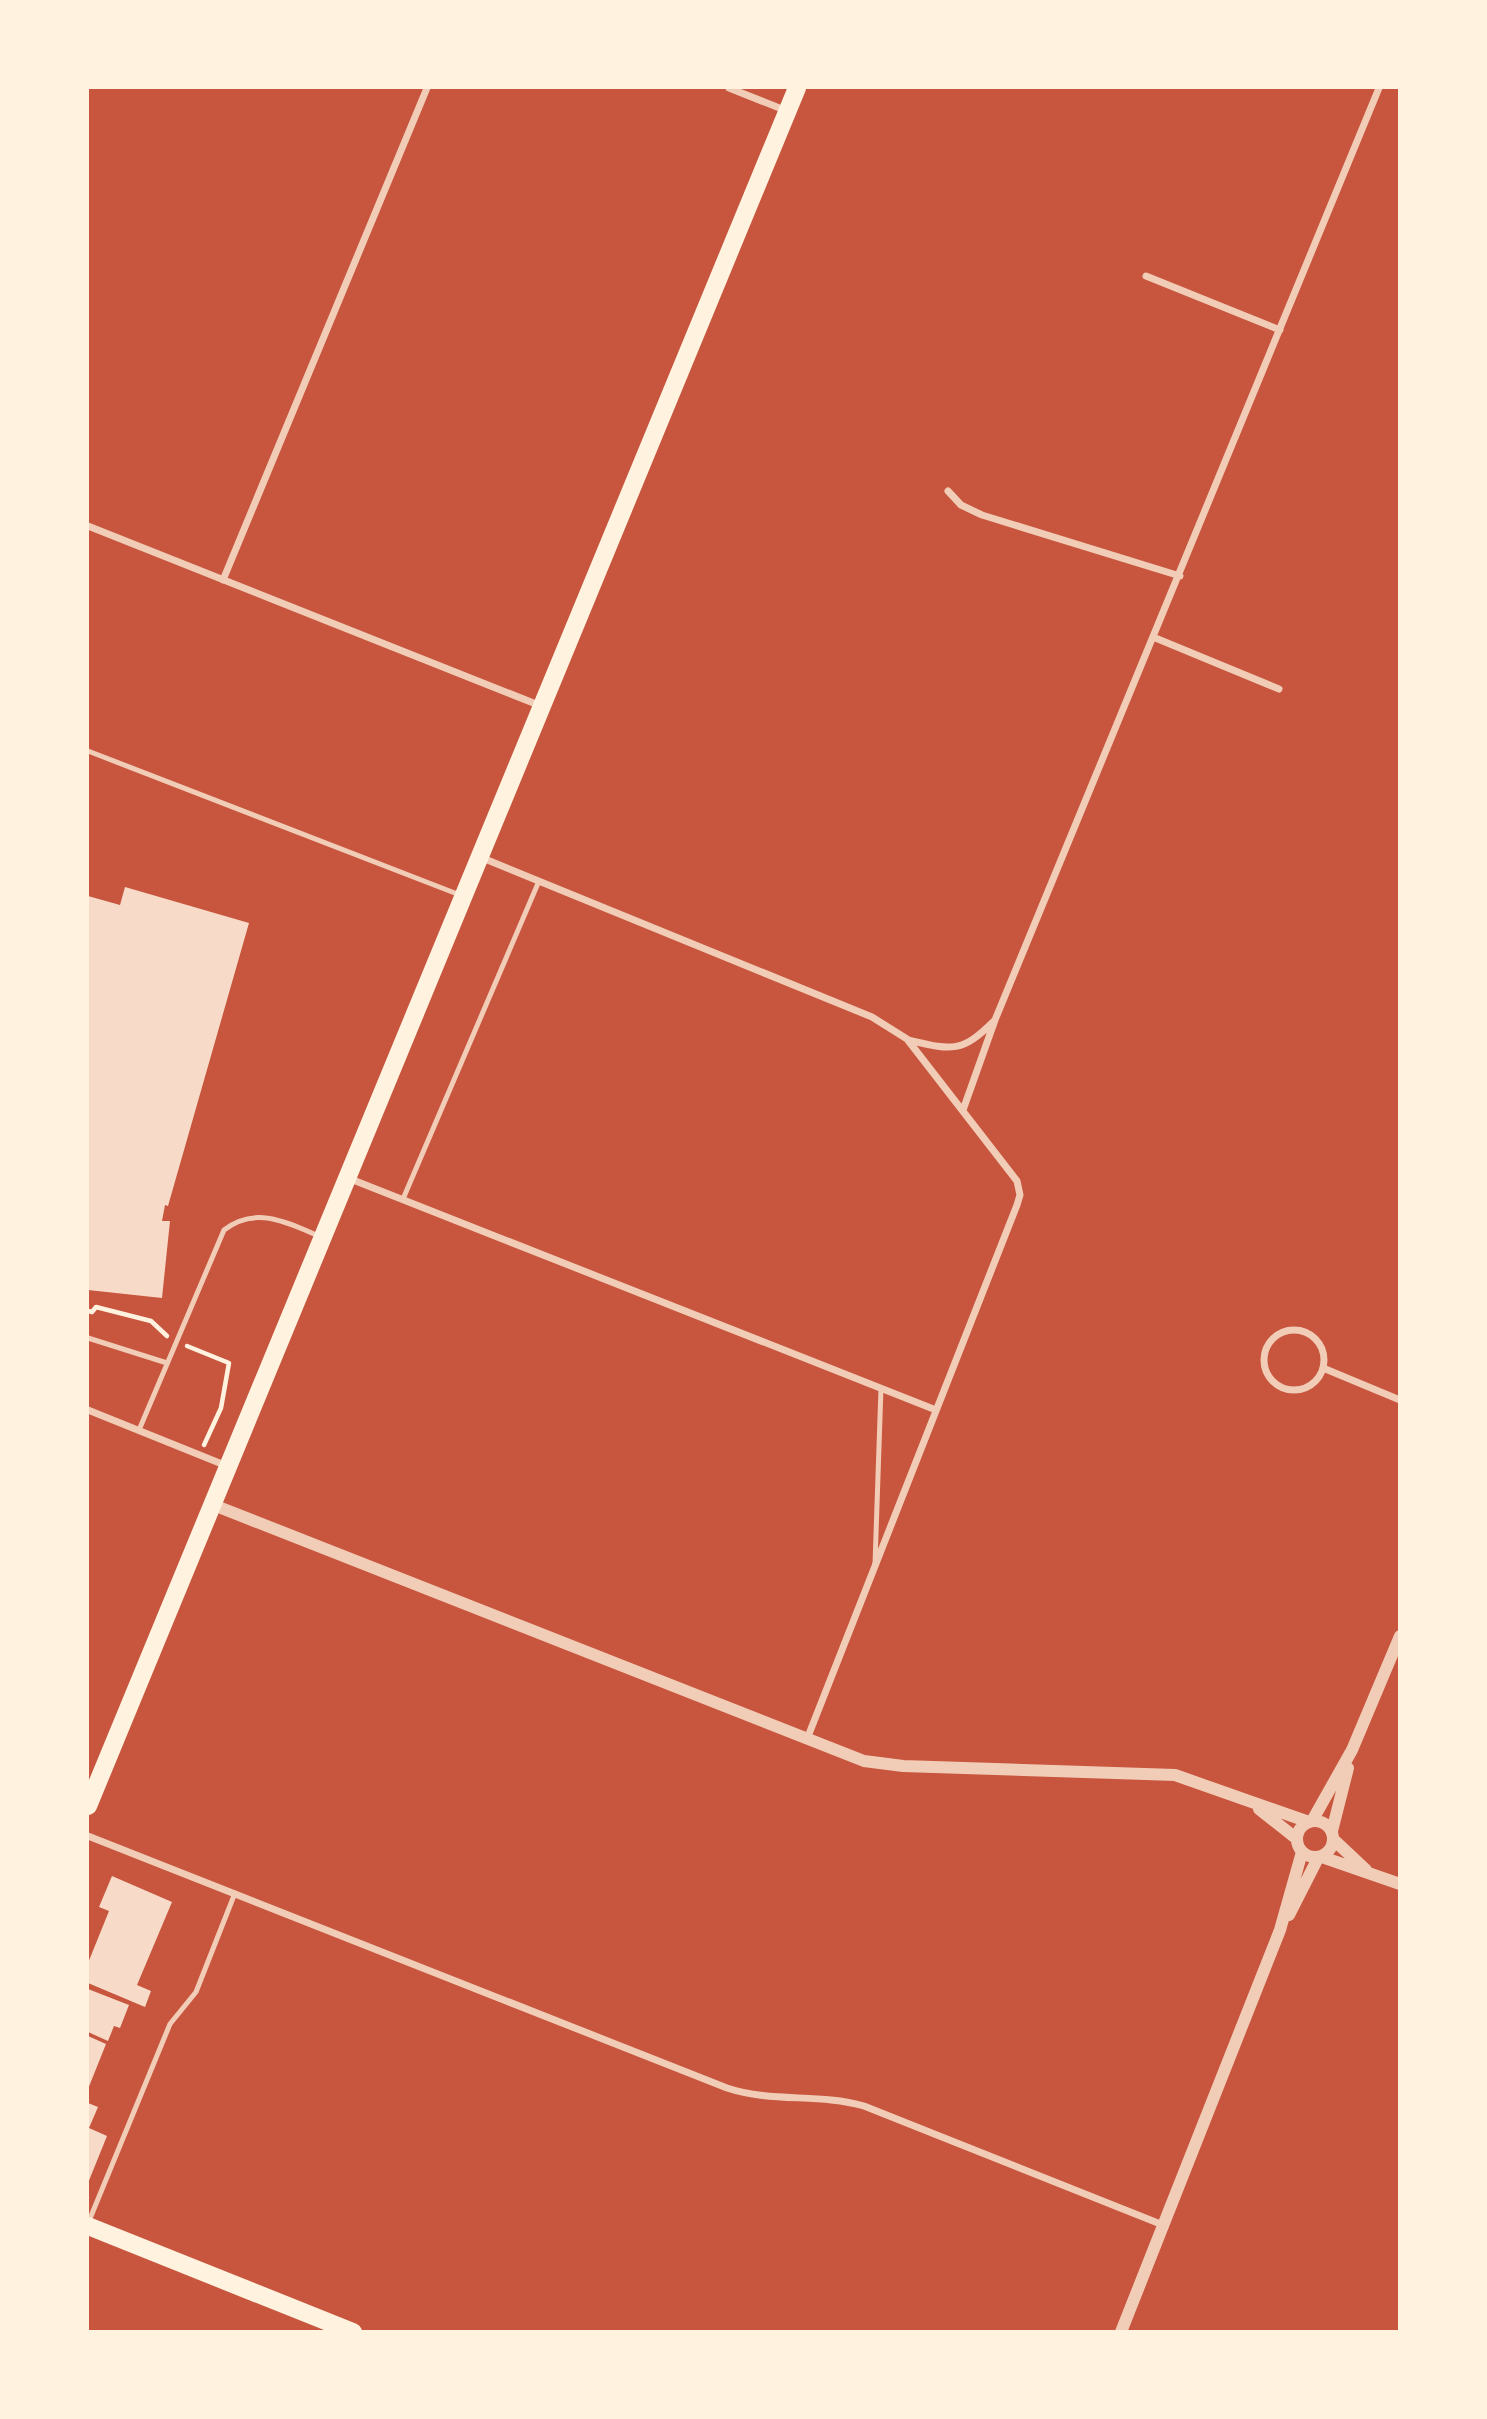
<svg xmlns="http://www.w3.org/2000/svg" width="1487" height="2419" viewBox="0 0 1487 2419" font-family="'Source Serif 4',serif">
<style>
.building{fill:#f7dbc8}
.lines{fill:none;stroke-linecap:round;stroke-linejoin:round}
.path{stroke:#fff3e0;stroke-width:4.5}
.service{stroke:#f1ccb7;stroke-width:5}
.minor{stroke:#f1ccb7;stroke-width:7}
.tertiary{stroke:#f1ccb7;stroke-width:12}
.primary{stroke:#fff3e0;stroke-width:18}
</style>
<rect width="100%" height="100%" fill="#c8553d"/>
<path class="building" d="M125,887L249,923L168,1206L165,1205L162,1221H170L162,1298L88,1290V896L120,905Z
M112,1876L172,1902L137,1985L151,1991L145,2007L88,1983V1963L109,1911L99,1907Z
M88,1989L129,2005L120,2028L114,2026L108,2041L88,2032Z
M88,2036L106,2044L88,2089Z
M88,2103L98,2107L89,2128L107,2136L88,2183Z"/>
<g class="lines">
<path class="path" d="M88,1311L92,1312L96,1307L151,1321L167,1336
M187,1346L229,1363L221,1408L204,1445"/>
<path class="service" d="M88,751L460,895
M403,1199L539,881
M88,1338L167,1363
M139,1430L224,1230C256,1205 288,1223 321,1237
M875,1564L881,1388
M89,2221L170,2024L196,1992L235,1893"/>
<path class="minor" d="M729,88L787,111
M1146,276L1280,330
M948,491L961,505L982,515L1180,576
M88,526L541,706
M223,580L427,88
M1153,637L1279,689
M480,857L872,1017L907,1039L1017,1181L1020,1195L1017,1205L807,1739
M908,1040C951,1050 961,1054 994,1021
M963,1110L995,1020L1379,88
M348,1178L936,1410
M1264 1360a30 30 0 1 1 60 0a30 30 0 1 1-60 0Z
M1323,1368L1400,1400
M88,1410L227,1466
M88,1836L727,2088C772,2103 819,2093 864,2106L1163,2225"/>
<path class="tertiary" d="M211,1504L864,1761L903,1766L1175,1775L1309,1822
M1259,1809L1297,1839
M1297 1839a18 18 0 1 1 36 0a18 18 0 1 1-36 0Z
M1312,1821L1352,1750L1400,1636
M1332,1831L1348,1768
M1334,1840L1366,1870
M1322,1857L1400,1884
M1289,1915L1318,1858
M1121,2332L1280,1930L1302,1852"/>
<path class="primary" d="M88,1806L797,88
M88,2226L353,2332"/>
</g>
<rect width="1487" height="2419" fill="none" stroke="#fff3e0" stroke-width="178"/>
</svg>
